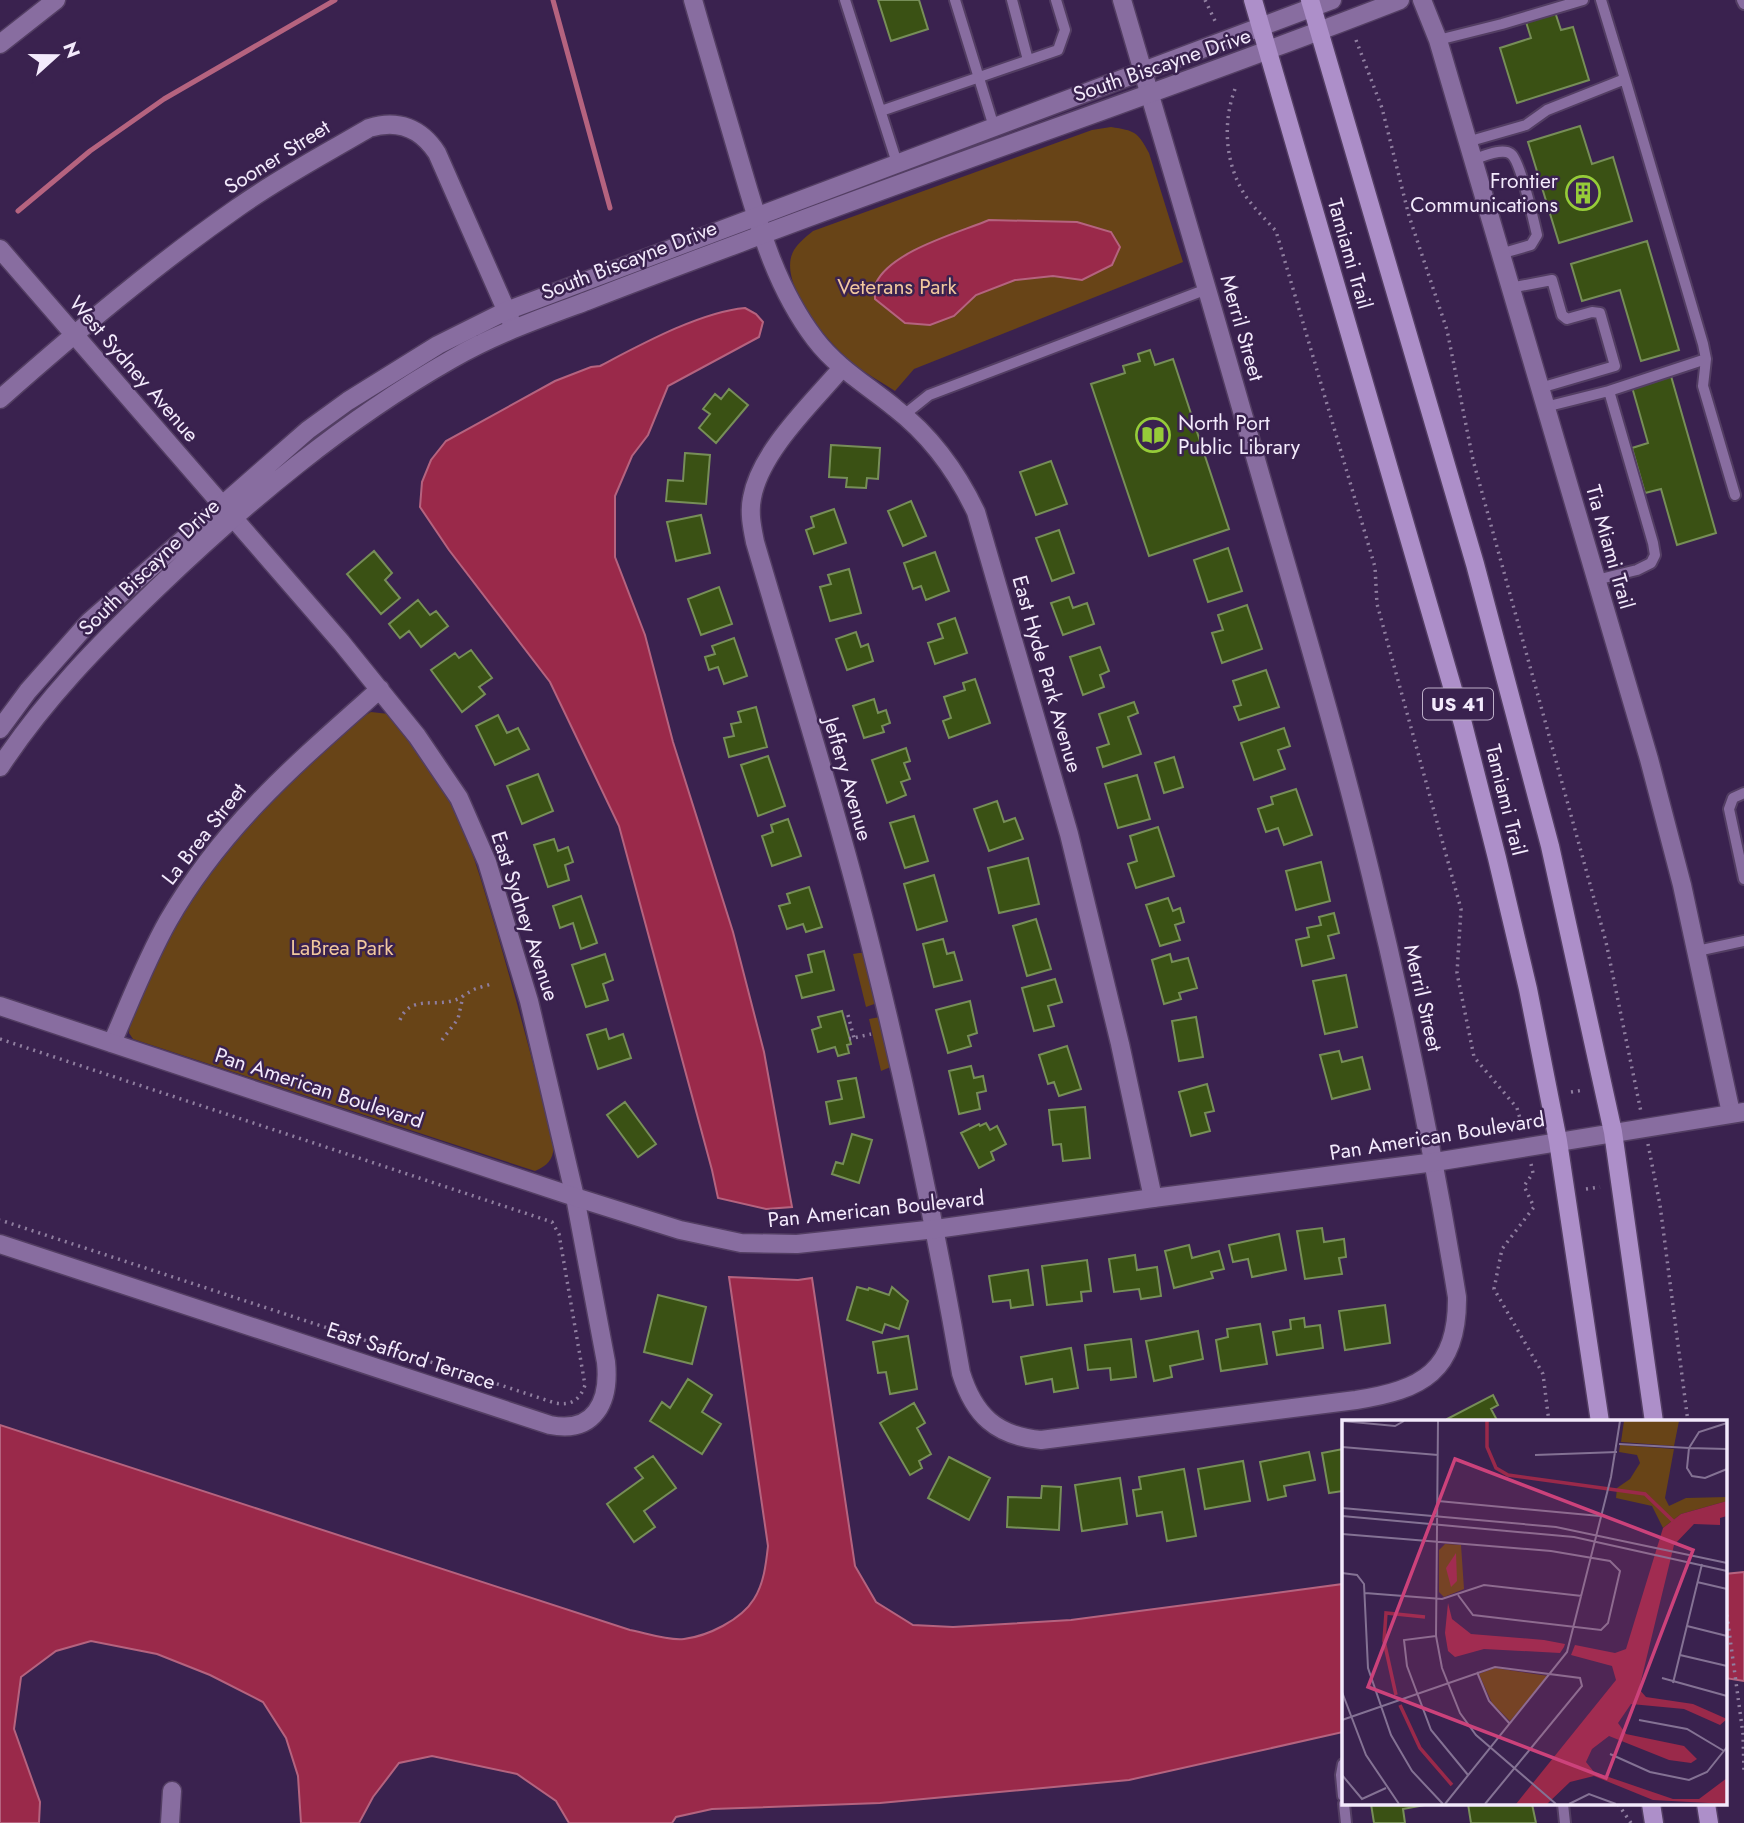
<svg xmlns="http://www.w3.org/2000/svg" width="1744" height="1823" viewBox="0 0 1744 1823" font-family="Jost,sans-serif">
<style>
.green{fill:#684417}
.water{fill:#9a294a;stroke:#b5637f;stroke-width:2}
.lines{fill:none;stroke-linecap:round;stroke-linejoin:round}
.stream{stroke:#b5637f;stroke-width:5}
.building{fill:#3a5114;stroke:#778e58;stroke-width:2}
.service-casing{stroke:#533e63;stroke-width:14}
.minor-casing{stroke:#533e63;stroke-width:21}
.tertiary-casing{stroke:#533e63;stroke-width:21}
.primary-casing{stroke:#533e63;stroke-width:21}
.path{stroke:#8f7e9f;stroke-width:3.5;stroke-dasharray:2 5;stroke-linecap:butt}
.service{stroke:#886da0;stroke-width:10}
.minor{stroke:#886da0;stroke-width:18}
.tertiary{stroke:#886da0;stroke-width:18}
.primary{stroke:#ad8fc9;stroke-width:18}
.labels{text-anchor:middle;stroke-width:5;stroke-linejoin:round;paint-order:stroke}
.shield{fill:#3a224f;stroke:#bcaec8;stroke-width:2}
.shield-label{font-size:19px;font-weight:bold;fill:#f3eafc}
.street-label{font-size:21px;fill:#f3eafc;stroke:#3a224f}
.poi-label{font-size:21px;fill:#f3eafc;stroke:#3a224f;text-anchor:end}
.park-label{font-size:21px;fill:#f1c89e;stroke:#3a224f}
.inset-river{fill:none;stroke:#9a294a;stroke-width:3.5}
.inset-road{fill:none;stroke:#847294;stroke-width:2}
.view{fill:#cc427b;fill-opacity:0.15;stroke:#cc427b;stroke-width:3.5}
.inset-edge{fill:none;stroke:#f3eafc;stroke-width:3.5}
</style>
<rect width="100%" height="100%" fill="#3a224f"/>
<path class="green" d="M1111,127C1135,131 1137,131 1149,153L1183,262L914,369L895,391C882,382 866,374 854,364C830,345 775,282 794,250C798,243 807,236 813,231L1092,130Z
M371,712L389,714C410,743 433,770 450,802C471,841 482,884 495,926C516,998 535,1069 553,1142C555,1158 549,1165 535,1171L133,1039L129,1033L130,1023L162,949L211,868L263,806L364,716Z
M859,953H863L867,959L877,1003L866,1007L853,954Z
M880,1017L893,1066L881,1071L869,1019Z"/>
<path class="water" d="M989,220L1077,222L1111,232L1120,247L1112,265L1082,280L1053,276L1015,280L976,295L954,316L930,325L905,323L875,299C875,294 874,287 876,283C891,251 958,233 989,220Z
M745,308L756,314L763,322L759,337L668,386L648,435L632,456L615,496V557L645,635L673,742L733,932L764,1052L792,1207L766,1209L718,1198L712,1170L619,826L550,682L449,550L420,507L422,482L431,460L446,441L555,381L591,367L600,366C640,345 700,312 745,308Z
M729,1277L798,1280L812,1278L855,1566L876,1602L913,1625L953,1627L1071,1620L1343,1584V1732L1129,1780L880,1803L712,1809L676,1817L672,1823H569L556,1801L517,1774L432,1756L399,1763L373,1797L359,1823H301L298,1776L286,1738L263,1702L210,1675L157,1654L91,1641L56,1651L21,1677L14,1729L40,1802L39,1823H0V1425L630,1630C646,1633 668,1641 684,1639C708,1636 741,1620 754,1599C764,1583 766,1564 768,1546Z
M1744,1572V1681L1725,1678V1574Z"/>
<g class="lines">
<path class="stream" d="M553,0L610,208
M18,211L90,151L164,99L335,0"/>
</g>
<path class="building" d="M878,0H919L928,29L891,41Z
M1555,12L1561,30L1573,27L1589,80L1517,103L1500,48L1531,38L1526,22Z
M1580,126L1592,164L1613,157L1632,221L1559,243L1528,142Z
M1647,241L1679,350L1641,361L1620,290L1582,301L1571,264Z
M1150,350L1155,365L1173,359L1229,529L1149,556L1091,384L1125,373L1123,366L1140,361L1138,354Z
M1671,376L1716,533L1677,545L1661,489L1645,493L1632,448L1648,443L1632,387Z
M729,389L748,405L716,443L699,428L710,414L703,409L715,394L721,399Z
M831,445L880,448L878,479L867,478L866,488L846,487L847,478L829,477Z
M685,453L710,455L706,504L666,501L668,480L683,481Z
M1051,461L1067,504L1036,515L1020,472Z
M911,501L926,536L903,546L888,511Z
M834,509L846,543L814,554L806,530L814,527L811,517Z
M701,515L710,553L676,561L667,522Z
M1059,530L1074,573L1052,581L1036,538Z
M1228,548L1242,591L1208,602L1194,560Z
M374,551L392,573L385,580L400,598L381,614L347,574Z
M935,552L949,591L926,600L921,586L913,589L904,563Z
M849,569L861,613L830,621L820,587L831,584L828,575Z
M719,587L732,624L701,635L688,599Z
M1069,597L1073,608L1087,603L1094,624L1063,635L1051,603Z
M418,600L430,615L436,611L448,626L421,647L409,631L400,638L389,624Z
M1247,605L1262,649L1222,663L1212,633L1223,630L1218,615Z
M955,618L967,653L935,664L928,643L943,638L938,624Z
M856,632L861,647L868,644L873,661L847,670L836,639Z
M734,638L747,676L724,684L718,667L709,670L705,657L715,654L712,646Z
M1100,647L1109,671L1100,675L1104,687L1083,695L1070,657Z
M471,650L492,678L479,687L485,694L462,712L431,670L455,653L459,658Z
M1266,670L1279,707L1239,720L1234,707L1241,705L1233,681Z
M975,679L990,723L949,738L943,721L951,718L944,697L965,690L963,683Z
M874,699L878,713L886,710L890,723L882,726L884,732L864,738L853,706Z
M1134,702L1138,713L1128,717L1141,754L1103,767L1097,748L1109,744L1099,714Z
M756,707L767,747L729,757L724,738L734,736L731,724L741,722L738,712Z
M498,715L507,733L518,728L529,749L495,765L476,726Z
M1284,728L1290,746L1278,750L1285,769L1254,780L1241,743Z
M906,748L910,761L904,763L910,779L901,782L906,795L887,803L872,760Z
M768,756L785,806L758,816L741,765Z
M1174,757L1183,787L1164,793L1155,763Z
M538,774L553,811L522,824L507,786Z
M1137,775L1150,819L1118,828L1105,784Z
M1296,789L1312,835L1284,845L1278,828L1266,832L1258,809L1273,804L1271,797Z
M997,801L1004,822L1015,818L1023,839L989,851L974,809Z
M914,816L928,861L905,868L890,823Z
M788,819L801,856L772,866L762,836L773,832L771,825Z
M1158,827L1174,876L1136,888L1128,864L1137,861L1130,836Z
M554,839L558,851L568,847L573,862L565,865L569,880L548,887L534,845Z
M1028,858L1039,904L999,913L988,868Z
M1321,862L1330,901L1296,910L1286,871Z
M934,875L947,921L917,930L904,884Z
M809,887L822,927L806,932L803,924L787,929L779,906L790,903L787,894Z
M581,896L597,943L581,949L573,923L560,928L553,906Z
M1168,898L1173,911L1180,908L1184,922L1175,925L1180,940L1160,946L1146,905Z
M1334,913L1339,933L1328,936L1334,958L1302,966L1296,940L1309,937L1307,928L1321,925L1319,917Z
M1036,919L1051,969L1027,976L1013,926Z
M943,939L947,954L954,952L962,980L934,987L923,944Z
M824,951L834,990L802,998L796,976L812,972L808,955Z
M605,954L613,980L603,984L608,1000L586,1007L572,965Z
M1170,954L1172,962L1188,958L1197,988L1179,993L1181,999L1164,1004L1152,960Z
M1346,975L1357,1027L1325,1034L1313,981Z
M1055,979L1062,1002L1048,1006L1054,1026L1034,1031L1022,988Z
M970,1001L977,1033L968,1036L971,1046L948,1053L936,1010Z
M842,1011L851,1044L847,1045L849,1053L838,1056L835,1047L818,1052L812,1030L821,1027L818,1017Z
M1196,1017L1203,1057L1179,1061L1172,1021Z
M606,1029L609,1039L623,1034L631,1058L598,1069L587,1035Z
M1067,1046L1081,1089L1059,1096L1054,1082L1048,1084L1039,1055Z
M1339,1051L1342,1062L1362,1057L1370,1089L1332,1099L1320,1055Z
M971,1066L974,1078L983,1076L986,1091L977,1093L980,1109L959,1114L949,1071Z
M856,1078L864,1117L830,1124L826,1102L842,1099L838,1081Z
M1207,1084L1214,1111L1205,1113L1210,1131L1191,1136L1179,1092Z
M625,1102L656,1144L638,1157L607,1115Z
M1085,1107L1090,1158L1063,1161L1061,1144L1053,1145L1049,1110Z
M986,1123L990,1130L997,1126L1006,1144L991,1152L994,1160L979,1168L961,1133L979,1124L980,1126Z
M852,1134L872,1140L859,1183L832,1174L836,1162L843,1164Z
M1322,1228L1324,1242L1344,1239L1346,1257L1339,1258L1342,1274L1305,1279L1297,1231Z
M1279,1234L1286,1270L1252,1277L1248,1259L1233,1262L1229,1245Z
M1189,1245L1192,1258L1219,1251L1224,1269L1211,1272L1213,1278L1174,1288L1165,1251Z
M1135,1255L1137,1270L1157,1267L1161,1296L1141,1299L1139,1289L1114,1292L1109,1259Z
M1087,1260L1091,1291L1081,1292L1082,1301L1047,1305L1042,1266Z
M1028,1270L1033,1305L1011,1308L1010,1300L993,1302L989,1276Z
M857,1287L868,1290L869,1288L889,1295L892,1287L908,1301L899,1329L885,1324L882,1333L847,1320Z
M658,1295L706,1307L692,1364L644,1352Z
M1385,1305L1390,1343L1345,1350L1339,1311Z
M1304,1318L1305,1327L1320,1325L1323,1348L1277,1355L1273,1332L1291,1329L1290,1320Z
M1260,1324L1267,1364L1221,1371L1216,1340L1228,1337L1227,1329Z
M1198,1331L1203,1359L1170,1366L1172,1377L1154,1381L1146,1341Z
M908,1336L917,1389L890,1394L886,1372L878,1373L873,1342Z
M1131,1339L1136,1377L1111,1380L1110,1368L1088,1370L1085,1345Z
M1071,1348L1078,1388L1054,1392L1052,1379L1026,1384L1021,1357Z
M688,1379L712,1395L702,1412L721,1424L702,1454L650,1421L662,1402L670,1408Z
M1493,1395L1498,1405L1491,1409L1498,1422H1448L1447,1419Z
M914,1403L925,1423L917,1428L931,1454L919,1461L922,1468L910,1475L880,1423Z
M1343,1449V1491L1329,1493L1322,1453Z
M1309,1452L1315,1480L1284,1486L1286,1496L1268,1500L1260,1462Z
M653,1456L676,1488L644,1511L655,1527L634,1542L607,1504L643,1478L635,1468Z
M949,1457L990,1478L969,1520L928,1498Z
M1243,1461L1250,1501L1205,1509L1198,1469Z
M1184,1469L1196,1536L1167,1541L1162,1512L1137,1516L1133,1490L1141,1489L1139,1477Z
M1120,1478L1127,1524L1082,1531L1075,1485Z
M1042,1486L1061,1487L1059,1530L1007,1527L1008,1497L1041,1498Z
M1371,1804H1430L1403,1809L1405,1823H1374Z
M1468,1804H1532L1536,1823H1471Z"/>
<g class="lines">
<g class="service-casing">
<path id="service" d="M845,0L897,163
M955,0L994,127
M1012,0L1028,60
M1742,0L1744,4
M1438,40L1502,24L1583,0
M1625,79L1703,344L1706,359L1703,386L1735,495
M881,111L1058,50L1065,30L1056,0
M1467,142L1526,125L1547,110L1625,79L1601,0
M1472,160C1482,157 1502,147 1511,154C1520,160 1534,222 1537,235L1531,245L1500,254
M1510,288L1552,280L1562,315L1567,319L1592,312L1600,313L1615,366L1540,388
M1609,391L1706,359
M1545,407L1609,391L1653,543L1655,555L1651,563L1637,570L1596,580
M904,415L929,395L1207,289
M1744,793L1733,798L1729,809L1744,879
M1697,951L1744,941
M1343,1764L1341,1775L1343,1796
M1344,1804L1346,1823
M1563,1804L1565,1823"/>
</g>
<g class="minor-casing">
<path id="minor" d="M693,0C708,53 724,106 739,158C758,222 774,285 815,339C837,368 867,385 895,408C931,436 957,472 976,512L1069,834L1120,1044L1153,1198
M1422,0L1438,40L1649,759L1682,885L1731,1113
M0,44L56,0
M0,249L341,642L417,736L459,798L487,862L529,1001L575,1197L606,1362C610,1401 595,1434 550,1425L0,1244
M841,369C811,404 760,452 752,498C749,513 752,527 755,542C794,675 836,808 870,943C906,1086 936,1229 961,1373C974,1415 996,1436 1041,1440L1356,1400C1422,1390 1458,1371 1457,1297C1434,1155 1405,1014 1371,875C1340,746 1302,619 1265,491C1218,327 1171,164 1122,0
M0,399C76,332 154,266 237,208C279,178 325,154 369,128C398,119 421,128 437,153L514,328
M112,1043C130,1002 146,960 168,921C223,825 299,761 380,689
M170,1823L172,1791"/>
</g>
<g class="tertiary-casing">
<path id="tertiary" d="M0,729L28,691L89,622L308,430L348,401L438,345L506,311L1332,0
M0,767C44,700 99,644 156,589C247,502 343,421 452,359C495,334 541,318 587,301C638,281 689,262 740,243C959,160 1182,85 1400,0
M0,1006L575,1197L680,1230L741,1243L797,1244L936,1229L1153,1198L1435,1162L1744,1112"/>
</g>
<g class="primary-casing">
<path id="primary" d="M1253,0L1463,724L1497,858L1528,989L1558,1141L1600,1422
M1310,0L1475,564L1550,846L1613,1132L1654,1422
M1651,1804L1654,1823
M1706,1804L1709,1823"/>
</g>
<path class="path" d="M1205,0L1216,23
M1356,40L1382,108L1409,216L1447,330L1473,460L1606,942L1641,1112
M1235,89C1222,124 1225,166 1247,198C1255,209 1266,220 1276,231L1375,567L1377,604L1461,909L1457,973L1474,1057L1517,1108L1523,1129
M848,1015L854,1038
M400,1020C410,995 435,1007 455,1000C462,998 468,992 475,989C480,987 486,986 491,984
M0,1039L552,1222L559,1234L585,1385C580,1400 571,1406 555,1403L0,1220
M849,1039L871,1034
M442,1040L458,1019L463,996
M1571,1092L1584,1090
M1648,1144L1660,1205L1688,1422
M1531,1164L1533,1173L1524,1186L1534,1207L1502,1249L1494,1289L1543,1374L1549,1422
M1586,1189L1600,1187
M1725,1601L1743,1734L1744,1771
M1618,1804L1631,1823"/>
<use href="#service" class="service"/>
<use href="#minor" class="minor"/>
<use href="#tertiary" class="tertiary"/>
<use href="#primary" class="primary"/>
</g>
<defs>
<g id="building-ring" transform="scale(1.75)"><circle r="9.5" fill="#3a224f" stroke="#96cc39" stroke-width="1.5"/><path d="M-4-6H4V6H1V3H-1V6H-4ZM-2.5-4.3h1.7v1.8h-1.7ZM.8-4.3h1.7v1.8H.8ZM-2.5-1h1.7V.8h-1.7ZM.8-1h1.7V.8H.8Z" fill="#96cc39"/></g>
<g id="library-ring" transform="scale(1.75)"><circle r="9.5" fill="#3a224f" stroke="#96cc39" stroke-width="1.5"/><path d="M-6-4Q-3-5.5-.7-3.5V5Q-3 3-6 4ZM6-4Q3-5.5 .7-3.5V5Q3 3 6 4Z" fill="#96cc39"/></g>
</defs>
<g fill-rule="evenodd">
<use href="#building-ring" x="1583" y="193"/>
<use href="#library-ring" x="1153" y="435"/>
</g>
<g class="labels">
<rect class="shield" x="1423" y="688.5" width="70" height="31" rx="5"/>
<g class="shield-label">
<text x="1458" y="711">US 41</text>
</g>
<g class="street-label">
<text transform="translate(1162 65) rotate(-19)" y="7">South Biscayne Drive</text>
<text transform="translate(277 157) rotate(-32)" y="7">Sooner Street</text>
<text transform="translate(1350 254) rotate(74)" y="7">Tamiami Trail</text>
<text transform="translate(629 260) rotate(-21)" y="7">South Biscayne Drive</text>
<text transform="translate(1242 328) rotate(74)" y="7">Merril Street</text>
<text transform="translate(134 369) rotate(49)" y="7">West Sydney Avenue</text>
<text transform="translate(1610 547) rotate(74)" y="7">Tia Miami Trail</text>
<text transform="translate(149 567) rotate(-44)" y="7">South Biscayne Drive</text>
<text transform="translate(1047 674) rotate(74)" y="7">East Hyde Park Avenue</text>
<text transform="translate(848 779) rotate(74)" y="7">Jeffery Avenue</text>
<text transform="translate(1506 800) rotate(76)" y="7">Tamiami Trail</text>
<text transform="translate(204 834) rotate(-52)" y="7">La Brea Street</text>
<text transform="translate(525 916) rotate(72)" y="7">East Sydney Avenue</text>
<text transform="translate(1423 998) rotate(77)" y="7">Merril Street</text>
<text transform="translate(319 1088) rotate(18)" y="7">Pan American Boulevard</text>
<text transform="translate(1437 1136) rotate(-9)" y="7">Pan American Boulevard</text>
<text transform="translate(876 1209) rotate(-6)" y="7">Pan American Boulevard</text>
<text transform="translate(411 1356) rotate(18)" y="7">East Safford Terrace</text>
</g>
<g class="poi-label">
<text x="1558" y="188">Frontier<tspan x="1558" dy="24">Communications</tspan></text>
<text x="1178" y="430" text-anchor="start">North Port<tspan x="1178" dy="24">Public Library</tspan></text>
</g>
<g class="park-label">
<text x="897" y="294">Veterans Park</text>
<text x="342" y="955">LaBrea Park</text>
</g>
</g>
<g transform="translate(1342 1420)">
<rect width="385" height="385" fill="#3a224f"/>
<path d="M282,1H337L332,26L279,22ZM278,25L332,29L323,78L327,86L344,78L385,77V81L339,94L321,108L310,86L274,78L275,68L288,59L298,43L295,35L277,32ZM103,124L119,125L122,169L102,177L97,172V130ZM153,248L206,256L168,301L150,283L137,254Z" fill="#684417"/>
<path d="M385,81V96L378,98V105L352,104L332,125L297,269L304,277L351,284L385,299L378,305L342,289L289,284L276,303L284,314L342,326L355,339L349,343L327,340L267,316L250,329L244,342L252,352L331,379H357L385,358V384L311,380L252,356L228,362L205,384H174L274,260L270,246L229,235L233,225L273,233L284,229L321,108L339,94ZM114,133L115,161L109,167L104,148ZM106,183L110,199L129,214L202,220L223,224L222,227L218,233L142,229L113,237L106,231L103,213Z" fill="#9a294a"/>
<path class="inset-river" d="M145,1V27L154,48L166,55L303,74L331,101M54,275L42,221L44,193L83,197M58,285L78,328L110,365"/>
<path class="inset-road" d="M0,1L53,6L62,1M96,1L94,216L100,248L118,293L134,315L214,384M277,24L347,28L357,12L385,3M0,27L96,35M385,29L347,28L345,48L350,56L363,58L385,49M193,35L275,32M96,81L258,96M0,88L214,107L385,143M0,96L232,117L385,151M0,114L209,131L268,141L278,151L266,203L259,210L131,195L116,175M0,153L15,155L22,164L26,248L49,315L70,351L101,384M355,162L385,169M23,173L100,179L142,165L240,176M345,206L385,216M94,216L62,220L65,246L89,310L126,355M338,235L385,246M135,252L147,281L168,304M320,258L385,276M331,263L360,144M0,272L24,335L57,384M0,300L153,247L238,258L240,266L143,384M297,300L345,309L382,331M268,334L308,352L347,360L365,352L385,327M0,355L20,379L44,368M103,384L225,232L269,57L278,1M227,384L247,374L274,384"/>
<path class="view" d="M113,39L351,130L264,358L26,267Z"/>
<rect width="385" height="385" class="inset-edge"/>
</g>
<g transform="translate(56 56) rotate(69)" stroke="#3a224f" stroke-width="5" paint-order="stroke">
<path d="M0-5L12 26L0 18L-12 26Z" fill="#f3eafc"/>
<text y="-10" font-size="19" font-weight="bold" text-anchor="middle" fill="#f3eafc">N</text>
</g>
</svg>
